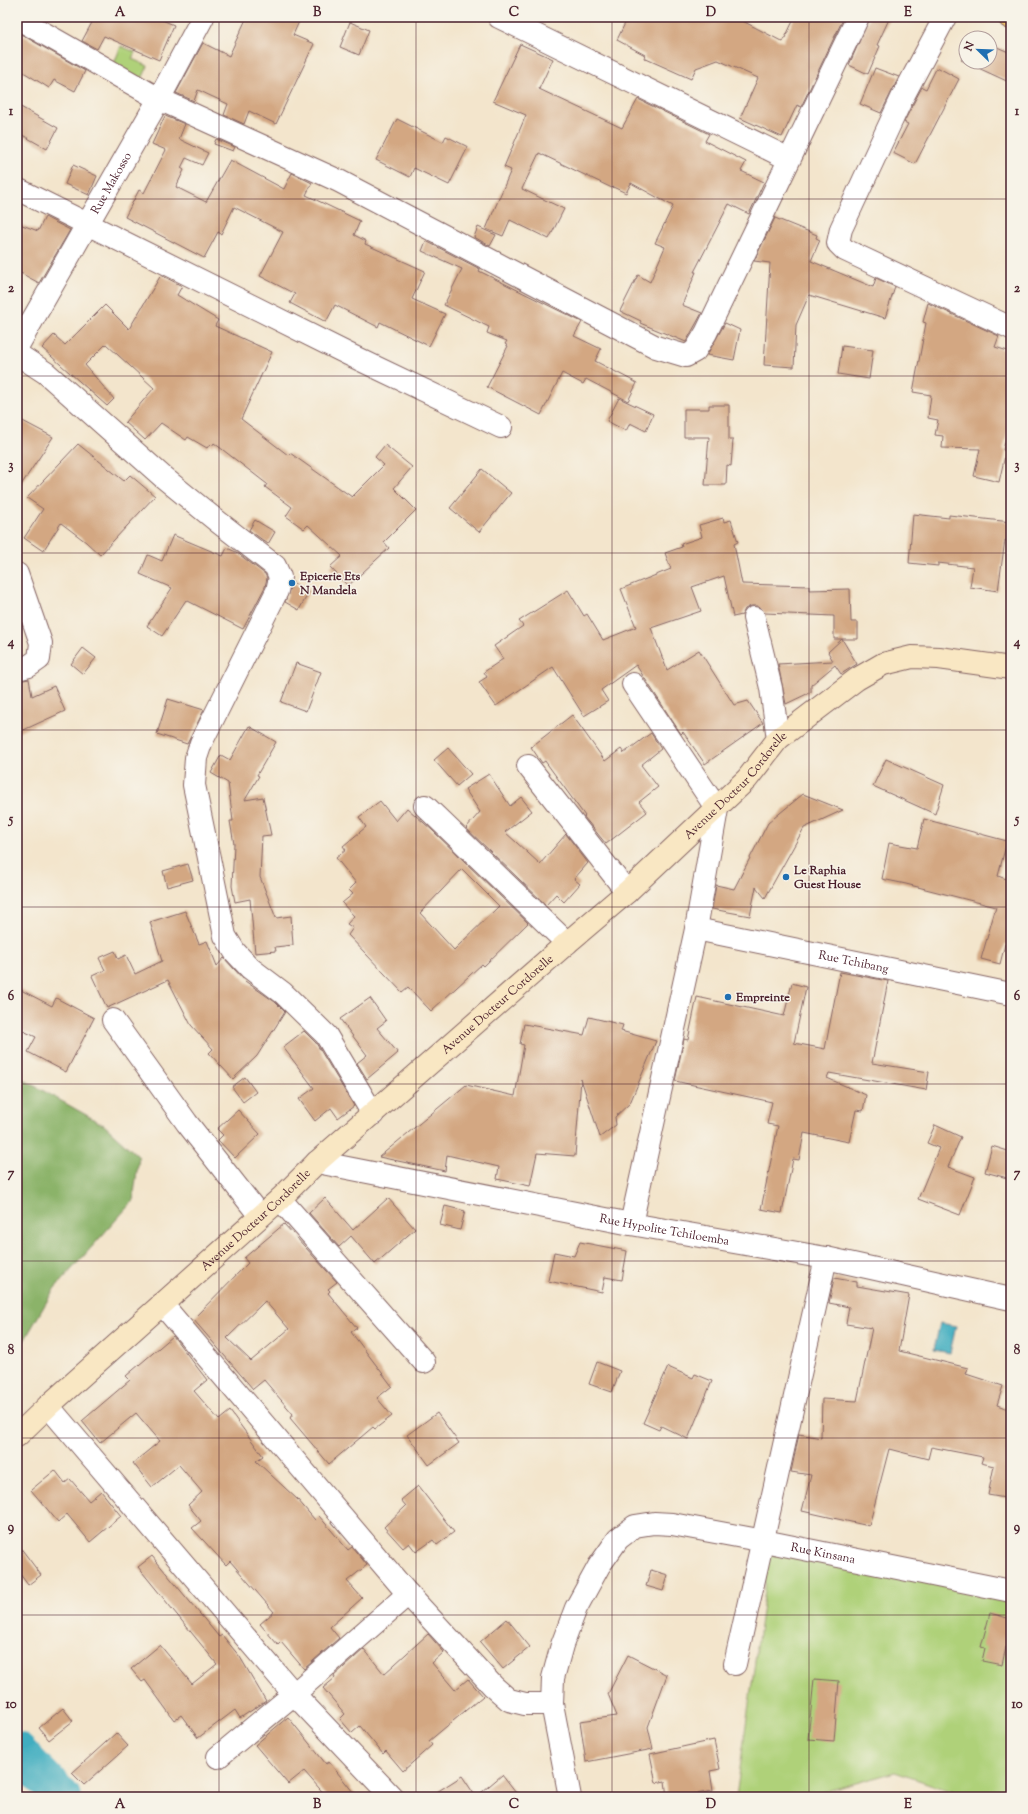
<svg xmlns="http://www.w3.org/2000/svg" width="1028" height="1814" viewBox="0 0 1028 1814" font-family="'Sorts Mill Goudy',serif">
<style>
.green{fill:#afd179;stroke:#7c7852}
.forest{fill:#8bb369;stroke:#6a694a}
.water{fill:#41adc0;stroke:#466676}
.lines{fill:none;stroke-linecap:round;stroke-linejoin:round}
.river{stroke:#41adc0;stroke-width:38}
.building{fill:#d3a782;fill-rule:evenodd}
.street-casing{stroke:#856463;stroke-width:24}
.secondary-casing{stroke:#856463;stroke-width:24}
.highway-casing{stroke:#856463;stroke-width:24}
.street{stroke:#fff;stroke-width:22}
.secondary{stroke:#f9e7c3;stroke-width:22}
.highway{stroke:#efc469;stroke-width:22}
.grid{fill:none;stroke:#4a1f2b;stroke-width:1;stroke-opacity:0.55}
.poi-dot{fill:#1f6fb2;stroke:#f7f3e8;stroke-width:1.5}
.labels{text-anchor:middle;stroke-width:3;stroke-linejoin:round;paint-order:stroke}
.street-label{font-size:12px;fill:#4a1f2b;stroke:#f7f3e8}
.poi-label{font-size:12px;font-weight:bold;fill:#4a1f2b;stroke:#f7f3e8;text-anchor:start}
.neatline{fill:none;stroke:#4a1f2b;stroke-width:1.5}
.grid-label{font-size:13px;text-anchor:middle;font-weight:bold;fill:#4a1f2b}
</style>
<rect width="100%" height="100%" fill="#f7f3e8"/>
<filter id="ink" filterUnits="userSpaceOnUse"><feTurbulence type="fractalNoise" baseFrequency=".025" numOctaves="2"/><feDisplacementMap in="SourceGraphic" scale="8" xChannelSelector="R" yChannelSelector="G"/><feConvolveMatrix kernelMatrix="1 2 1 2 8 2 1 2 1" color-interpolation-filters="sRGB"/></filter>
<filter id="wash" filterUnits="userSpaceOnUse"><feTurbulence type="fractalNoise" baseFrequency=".012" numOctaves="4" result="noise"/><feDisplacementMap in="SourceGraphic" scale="16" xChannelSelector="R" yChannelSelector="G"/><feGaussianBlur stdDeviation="0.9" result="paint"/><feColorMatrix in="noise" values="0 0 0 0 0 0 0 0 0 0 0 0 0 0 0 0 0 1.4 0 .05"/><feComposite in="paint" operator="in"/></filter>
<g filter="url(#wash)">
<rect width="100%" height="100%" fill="#f3e5cc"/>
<path class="green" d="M121,46L135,52L132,59L148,66L141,81L112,68Z
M767,1548L1011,1599V1797H968L895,1772L806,1797H736L765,1590Z"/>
<path class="forest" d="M17,1076L104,1125L139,1157L133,1201L54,1289L24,1341L17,1342Z"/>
<path class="water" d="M940,1323L956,1326L950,1353L934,1350Z"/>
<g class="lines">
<path class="river" d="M17,1751L62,1797"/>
</g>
<g id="blocks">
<path class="building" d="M95,17H155L174,25L159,60L104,36L97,49L82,41Z
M247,17H301L293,35L314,44L276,124L249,111L244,124L224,115L228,104L198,90L194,101L176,93L203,43L229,56Z
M628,17H735L783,42L795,17H844L801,107L797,105L782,137L740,118L758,78L718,60L696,68L691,79L644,58L645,55L617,40Z
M870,17H890L877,45L880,46L868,74L849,65Z
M350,22L369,30L359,55L340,47Z
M17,32L85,71L75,91L54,80L49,88L17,68Z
M520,44L553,59L539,89L622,128L638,99L709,134L705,141L746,162L741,171L764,182L749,214L729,204L694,272H696L682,305L702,313L686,342L640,323L641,321L620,311L638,275L650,282L665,247L655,243L673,206L631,183L626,193L613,187L612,188L539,153L522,189L564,209L549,239L510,220L503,236L486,229L511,170L504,167L526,115L493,101Z
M990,44L1011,53V83L961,60L966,49V62H990Z
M937,67L959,79L915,164L893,153L908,124L904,122L913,104L922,87L926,89Z
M875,68L899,77L881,113L860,104Z
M17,105L58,128L47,149L17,132Z
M165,116L185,124L179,139L208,153L202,165L186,158L181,168L184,170L176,187L206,202L230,160L284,189L292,173L312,183L306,195L360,221L354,235L366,241L365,244L425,271L412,299L445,314L429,346L380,322L378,327L335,305L326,322L290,303L295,294L260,276L283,232L234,207L221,234L218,232L204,258L125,217L139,190L144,193L166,150L152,144Z
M397,119L443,142L446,136L468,147L449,185L414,168L410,177L376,160Z
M216,139L235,147L233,151L214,144Z
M73,165L97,176L89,195L65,184Z
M45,217L70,230L39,283L17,271V223L38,231Z
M775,218L817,235L816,238L820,240L811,261L873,287L876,278L895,287L885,318L809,295L796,325L794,367L764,365L770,263L754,261Z
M478,227L496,235L490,246L474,237Z
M426,241L480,269L479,271L582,322L574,336L601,349L595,361L637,383L628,401L586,379L583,384L562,373L541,415L487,387L508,346L505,344L507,341L487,333L489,327L444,305L462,269L422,251Z
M161,275L182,286L177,295L218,320L215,326L272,352L241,419L288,455L290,453L352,497L384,465L375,457L385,445L412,467L394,488L416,510L384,542L389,548L348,586L330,567L342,556L308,525L304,529L286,516L292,507L265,487L267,484L214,443L212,446L210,444L207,448L188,437L186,440L161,423L145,440L125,422L154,388L106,344L85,365L114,399L107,406L42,348L54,335L65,345L105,305L129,329Z
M928,303L999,336L995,347L1011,352V417L1003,450L1006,451L999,482L974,476L980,449L942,448L943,436L935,435L938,420L928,418L931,395L913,392L926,323L923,322Z
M725,323L740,330L734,360L707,355Z
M842,346L873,350L869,379L838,374Z
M619,398L653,414L646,431L630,423L626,431L607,421Z
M709,405H729V440H733L731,466L727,465L726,485H705L709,437H684V409H709Z
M17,418L53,437L17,491Z
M78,444L124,481L130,475L155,496L100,555L86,542L61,523L43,551L24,538L43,509L27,498Z
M482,469L511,493L479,532L450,508Z
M913,514L949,518V515L1011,522V542L1005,540L998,591L970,587L973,567L938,563V566L909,563Z
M723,518L724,522L731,520L738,542L734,544L742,584L809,586V590L850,589L851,622H858V639H834V616L765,613L758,606H751L745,609L742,615L733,617L724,576L692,587L701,611L651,628L667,670L699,650L734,705L748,701L763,723L705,764L683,732L681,734L636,665L601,690L608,701L584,716L553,667L496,706L479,682L487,677L484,672L503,659L494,646L523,626L519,621L568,590L584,616L587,614L603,640L636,627L621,589L671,569L665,553L682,547L681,544L702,537L699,525Z
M255,520L275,532L268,544L249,530Z
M173,535L223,556L227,548L236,552L265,574L267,578L265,587L243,629L186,600L162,636L147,626L172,588L140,574L148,555L162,561Z
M292,582L309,592L299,610L285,602Z
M842,639L857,664L841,674L835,665L811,685V692L786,704L778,664L833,661L828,652Z
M83,648L96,658L83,674L71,664Z
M296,663L321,672L306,711L281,702Z
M29,679L32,696L54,686L65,711L17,733V681Z
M168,699L204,710L187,744L157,734Z
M572,715L605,761L621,749L624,753L651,733L661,749L641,765L658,787L639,802L647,812L606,844L584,817L585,816L545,761L542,763L531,747Z
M249,726L276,742L257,775L259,776L245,800L263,797L271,835L262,836L260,877L276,918L291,916L293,945L275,947L276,951L255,953L250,899L235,902L232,886L234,844L230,821H233L228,783L211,773L221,755L230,760Z
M448,748L471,774L457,786L434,760Z
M886,759L944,785L935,814L873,786Z
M489,774L510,806L521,797L532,811L505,832L540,864L566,834L588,863L574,879L580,884L564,902L556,894L546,905L466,828L480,812L465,789Z
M803,794L843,810L804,828L765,898L756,887L750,916L712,909L716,885L734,889L768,823Z
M380,801L396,821L407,808L432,830L528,923L484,966L482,964L431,1011L408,987L402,992L348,935L353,928L347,924L354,916L342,903L353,894L349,890L356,883L336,858L346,850L343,846L366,827L359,817ZM462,869L499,906L454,950L420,913Z
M924,819L1007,841L998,876L1006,879L1011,870V946L1005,944L1000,964L981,959L996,907L906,884L882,879L889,843L917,848Z
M188,864L193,880L167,887L163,871Z
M185,911L199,944L207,941L217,966L224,958L245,981L275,1002L285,1012L257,1056L233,1079L209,1053L213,1049L191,1025L168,980L107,1008L92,976L105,970L99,958L115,951L118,959L126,955L135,974L162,961L150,922Z
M840,972L888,981L872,1063L929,1072L926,1090L829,1073L827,1078L866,1095L863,1111L856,1110L849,1142L804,1133L799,1160L793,1159L782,1213L761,1209L778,1126L767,1124L772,1102L675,1081L684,1039L688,1040L697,997L784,1016L792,983L806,987L794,1043L825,1049Z
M17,988L52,1006L56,998L94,1018L66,1072L28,1052L36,1037L17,1028Z
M370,998L386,1021L377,1028L398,1053L367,1079L357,1063L367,1055L340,1019Z
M589,1017L623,1025L621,1031L656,1041L630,1103L615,1117L616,1125L600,1137L581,1079L575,1156L537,1153L530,1186L497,1179L499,1167L447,1155L445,1171L379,1157L466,1085L515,1096L524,1045L520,1044L524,1024L584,1035Z
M304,1031L316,1043L354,1106L338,1118L331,1108L315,1121L299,1099L314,1088L283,1047Z
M245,1077L256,1092L243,1102L232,1087Z
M238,1110L260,1134L235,1158L218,1140L223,1135L217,1129Z
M935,1125L961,1137L948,1167L975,1177L960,1215L918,1199L939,1148L927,1143Z
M992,1146L1011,1152V1179L985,1172Z
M325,1198L353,1230L388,1198L415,1229L375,1264L351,1236L339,1247L309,1213Z
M445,1206L465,1211L460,1230L440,1225Z
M284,1224L337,1282L328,1289L330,1291L328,1293L357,1328L351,1332L392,1386L377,1398L392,1416L375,1429L373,1427L329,1464L290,1418L293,1414L264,1380L253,1389L193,1319L248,1263L244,1258ZM265,1301L289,1329L251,1361L227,1338Z
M580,1242L627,1251L622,1280L605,1277L602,1292L548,1281L554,1252L574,1256Z
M834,1278L857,1282V1286L909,1295L899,1351L968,1368L966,1374L1003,1386L997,1405L1011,1410V1499L988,1495L994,1466L981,1463L983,1457L931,1447L928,1459L889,1449L869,1526L802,1511L811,1475L791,1472L799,1434L821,1438L822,1399L857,1401L872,1328L846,1324L849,1307L829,1303Z
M173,1336L207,1380L194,1391L219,1420L230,1411L263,1456L256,1461L298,1500L315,1520L319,1516L348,1550L352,1547L367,1565L347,1581L362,1598L330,1627L339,1638L304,1669L281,1642L278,1645L260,1624L274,1612L230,1561L226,1565L192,1528L201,1521L188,1505L202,1492L179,1465L152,1487L133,1463L160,1441L136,1413L100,1443L82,1421L130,1380L126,1376Z
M597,1362L620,1371L612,1392L589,1384Z
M668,1367L693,1378L695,1374L712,1381L688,1439L661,1426L659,1430L643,1423Z
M437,1413L459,1443L429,1465L407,1435Z
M55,1470L65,1483L70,1479L89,1501L101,1491L121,1516L90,1542L67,1514L58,1522L31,1490Z
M418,1486L454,1532L437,1545L433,1540L416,1552L409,1543L403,1548L384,1527L406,1506L401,1500Z
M17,1543L41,1575L28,1585L17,1570Z
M152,1556L219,1637L222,1635L240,1657L266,1701L240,1718L235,1710L198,1738L181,1715L174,1720L145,1680L142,1682L131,1669L160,1645L192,1684L217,1664L138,1567Z
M651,1570L668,1575L663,1591L646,1586Z
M990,1613L1011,1619V1648L1006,1647L1002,1665L982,1661L985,1648L981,1647Z
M507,1619L530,1647L503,1669L480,1642Z
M428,1634L444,1652L432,1663L455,1690L468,1679L483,1696L429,1741L432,1745L403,1771L386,1751L383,1754L360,1726L352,1733L340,1719L345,1714L323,1688L335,1678L334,1676L364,1649L384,1674Z
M628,1655L667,1675L648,1727L653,1749L586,1762L580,1721L617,1716L608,1694Z
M814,1679L839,1681L834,1741L808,1739Z
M63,1708L73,1721L49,1740L39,1728Z
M288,1717L326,1764L329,1762L357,1797H327L304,1771L288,1784L255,1745Z
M116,1733L128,1746L84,1785L72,1773Z
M714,1740L720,1769L710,1771L713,1791L678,1797H667L665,1781L656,1783L650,1754Z
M502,1775L519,1797H476Z
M462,1776L476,1797H429Z"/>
</g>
</g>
<g filter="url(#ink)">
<use href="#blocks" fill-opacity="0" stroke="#856463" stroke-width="1"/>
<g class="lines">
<g class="street-casing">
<g id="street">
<path d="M499,17L789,159"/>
<path d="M945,17L902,98L841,229L838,243L845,250L1011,328"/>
<path d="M17,18L159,99L339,181L656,347L686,356L695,351L706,333L858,17"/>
<path d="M17,189L348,354L501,427"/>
<path id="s1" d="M17,347L159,99L203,17"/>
<path d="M17,354L46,373L163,477L217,521L275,566L280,577L277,591L201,743L196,758L194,785L225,936L235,952L250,968L283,993L326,1035L373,1114"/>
<path d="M17,574L41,643L39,659L29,666L17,669"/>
<path d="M754,618L771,688L778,739"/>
<path d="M528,766L627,892"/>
<path d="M425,806L567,943"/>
<path id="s2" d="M696,929L1011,994"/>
<path d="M113,1020L187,1123L260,1216"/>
<path id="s3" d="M317,1162L631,1224L826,1258L1011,1299"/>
<path d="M280,1199L424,1362"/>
<path d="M631,1224L696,929L717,809L633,684"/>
<path d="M162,1304L408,1594L493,1686L509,1700L525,1704H552"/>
<path d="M48,1406L294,1694L392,1797"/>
<path d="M735,1664L826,1258"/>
<path d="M218,1757L294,1694L408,1594"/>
<path id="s4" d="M570,1797L552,1704L553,1678L562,1645L576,1608L599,1566L618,1539L635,1526L654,1523L672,1524L764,1541L1011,1591"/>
</g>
</g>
<g class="secondary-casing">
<g id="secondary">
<path id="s5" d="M17,1436L48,1406L280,1199L317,1162L567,943L627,892L747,779L778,739L857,679L883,664L912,657L939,658L1011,668"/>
</g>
</g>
<g class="highway-casing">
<path id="highway" d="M1009,17L1011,18"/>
</g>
<use href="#street" class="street"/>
<use href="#secondary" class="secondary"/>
<use href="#highway" class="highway"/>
</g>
</g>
<path class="grid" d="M219,17V1797M416,17V1797M612,17V1797M809,17V1797M17,199H1011M17,376H1011M17,553H1011M17,730H1011M17,907H1011M17,1084H1011M17,1261H1011M17,1438H1011M17,1615H1011"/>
<g class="poi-dot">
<circle cx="292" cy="583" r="4"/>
<circle cx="786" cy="877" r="4"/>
<circle cx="728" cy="997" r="4"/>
</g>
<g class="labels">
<g class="street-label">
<text dy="4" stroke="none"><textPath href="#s1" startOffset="189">Rue Makosso</textPath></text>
<text dy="4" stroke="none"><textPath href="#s5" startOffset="970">Avenue Docteur Cordorelle</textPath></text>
<text dy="4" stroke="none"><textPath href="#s2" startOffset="161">Rue Tchibang</textPath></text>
<text dy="4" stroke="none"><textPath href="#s5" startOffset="646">Avenue Docteur Cordorelle</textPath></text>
<text dy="4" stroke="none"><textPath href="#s5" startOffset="322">Avenue Docteur Cordorelle</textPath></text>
<text dy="4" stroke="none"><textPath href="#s3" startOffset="354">Rue Hypolite Tchiloemba</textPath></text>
<text dy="4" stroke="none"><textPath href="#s4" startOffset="488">Rue Kinsana</textPath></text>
</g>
<g class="poi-label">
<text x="300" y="580">Epicerie Ets<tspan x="300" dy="14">N Mandela</tspan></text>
<text x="794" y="874">Le Raphia<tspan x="794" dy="14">Guest House</tspan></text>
<text x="736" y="1001">Empreinte</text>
</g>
</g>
<rect width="1028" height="1814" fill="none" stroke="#f7f3e8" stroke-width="44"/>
<g transform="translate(978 50) rotate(293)"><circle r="19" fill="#f7f3e8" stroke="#b29e9c"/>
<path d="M0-3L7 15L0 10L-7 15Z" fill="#1f6fb2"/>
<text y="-6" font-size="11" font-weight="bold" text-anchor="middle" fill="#4a1f2b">N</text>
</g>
<rect x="22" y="22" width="984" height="1770" class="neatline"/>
<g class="grid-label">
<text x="120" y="16">A</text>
<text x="317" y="16">B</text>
<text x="514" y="16">C</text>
<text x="711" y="16">D</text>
<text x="908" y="16">E</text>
<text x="11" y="115">1</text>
<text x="1017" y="115">1</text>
<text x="11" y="292">2</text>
<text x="1017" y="292">2</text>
<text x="11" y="469">3</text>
<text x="1017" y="469">3</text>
<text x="11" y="646">4</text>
<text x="1017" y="646">4</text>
<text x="11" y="823">5</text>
<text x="1017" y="823">5</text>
<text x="11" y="1000">6</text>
<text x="1017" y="1000">6</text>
<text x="11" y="1177">7</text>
<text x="1017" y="1177">7</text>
<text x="11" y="1354">8</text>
<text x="1017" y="1354">8</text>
<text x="11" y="1531">9</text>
<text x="1017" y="1531">9</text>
<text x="11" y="1708">10</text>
<text x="1017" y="1708">10</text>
<text x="120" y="1808">A</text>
<text x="317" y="1808">B</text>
<text x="514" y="1808">C</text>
<text x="711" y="1808">D</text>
<text x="908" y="1808">E</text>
</g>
</svg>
